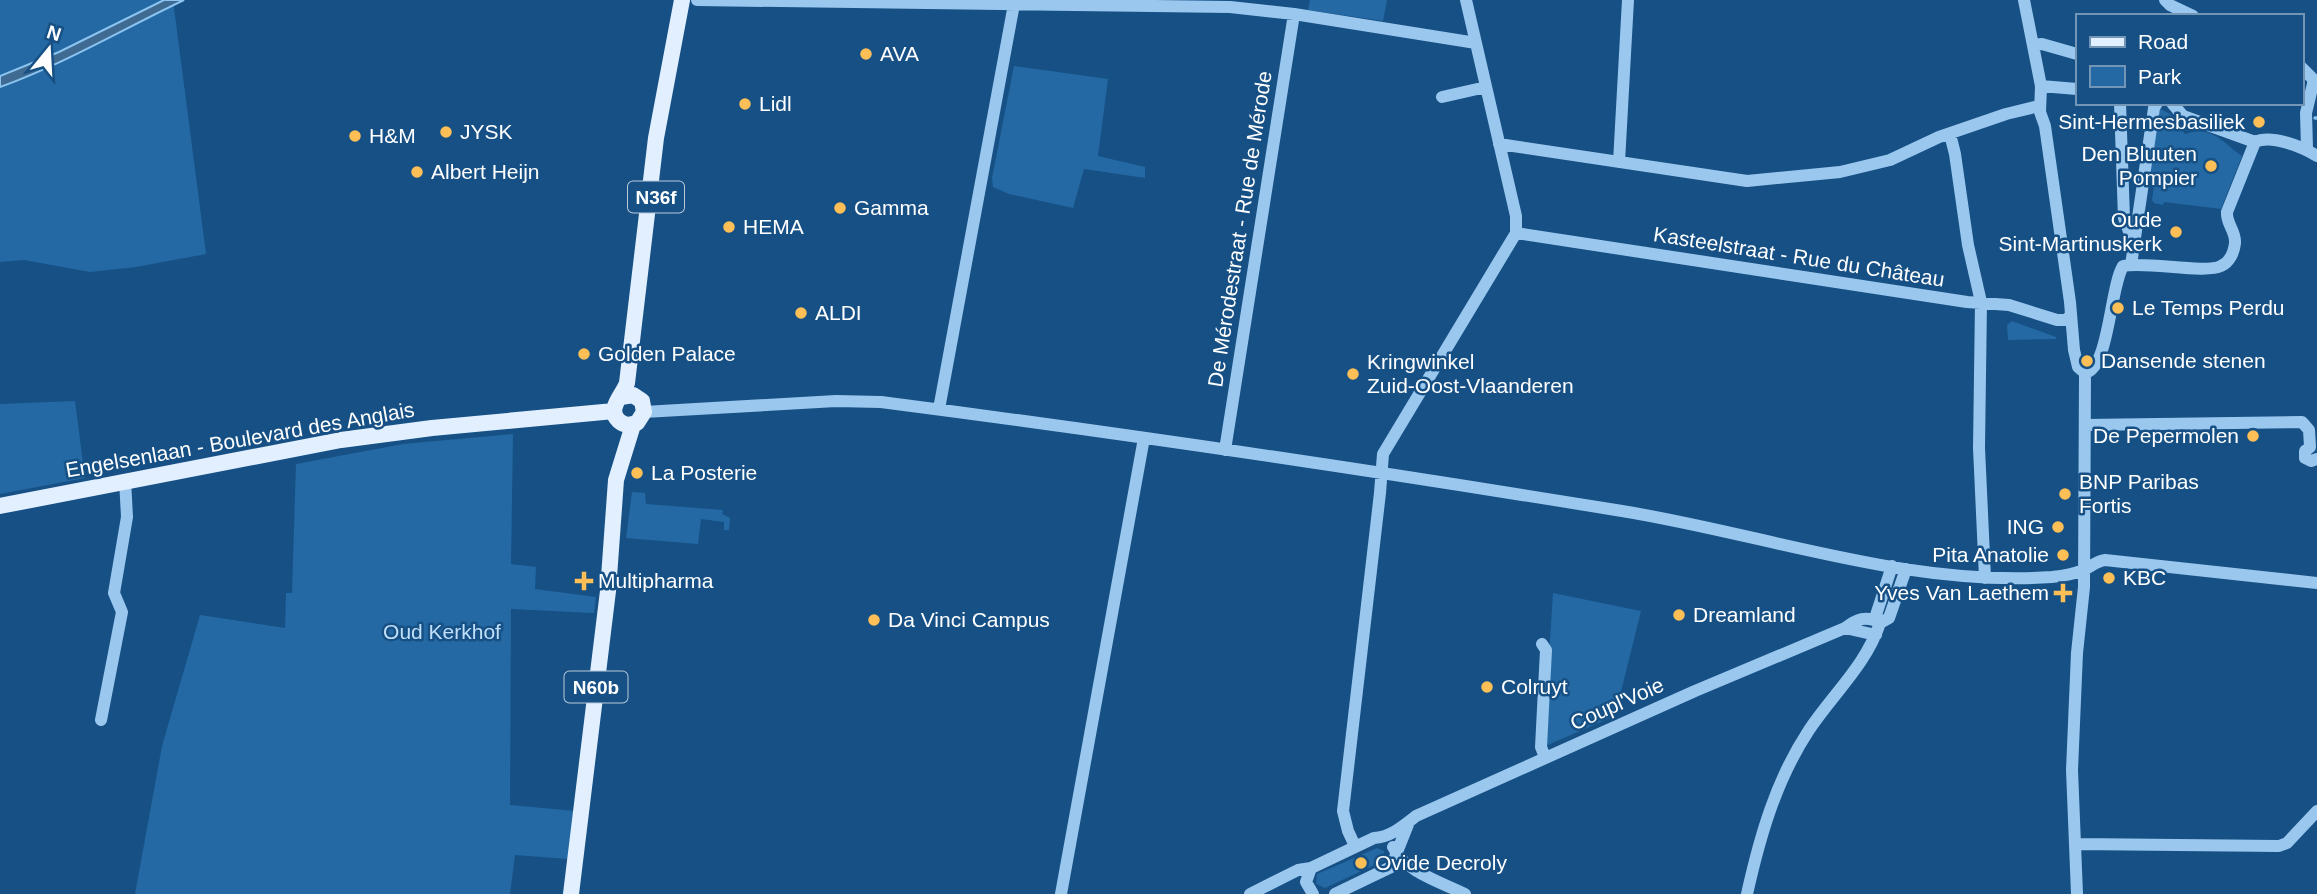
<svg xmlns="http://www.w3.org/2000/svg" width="2317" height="894" viewBox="0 0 2317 894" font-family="Helvetica,sans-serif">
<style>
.green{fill:#2469a3}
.water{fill:#3f6a91;stroke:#8cc4f1;stroke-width:2}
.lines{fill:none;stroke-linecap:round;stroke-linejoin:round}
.stream{stroke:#8cc4f1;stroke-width:3.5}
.minor{stroke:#9ac7ee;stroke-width:12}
.major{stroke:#e1efff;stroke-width:16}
.poi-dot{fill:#ffbf57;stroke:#165085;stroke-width:2.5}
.labels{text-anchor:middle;stroke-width:5;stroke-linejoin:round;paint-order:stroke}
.shield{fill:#165085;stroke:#b9cada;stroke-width:2}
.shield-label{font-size:19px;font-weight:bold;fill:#fff}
.poi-label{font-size:21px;fill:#fff;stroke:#165085;text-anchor:start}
.street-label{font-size:21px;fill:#fff;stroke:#165085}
.park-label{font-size:21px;fill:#c0dffa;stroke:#165085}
</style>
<rect width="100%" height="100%" fill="#165085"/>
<path class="green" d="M0,0H173L206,254L136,267L90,272L24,260L0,262Z
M1310,0H1387L1383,21L1308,10Z
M1014,66L1108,79L1098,156L1145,167V178L1084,169L1073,208L1009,194L993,187L992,178Z
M2159,108L2170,114L2185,134C2212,124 2223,143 2242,156L2221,209L2164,202L2163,205L2154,203L2152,200L2154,185L2148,184Z
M2012,321L2056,337V339L2008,340L2007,325Z
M75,401L85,478L0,494V404Z
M513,434L511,564L536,567L535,589L596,597L594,613L511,609L510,805L575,811L568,859L515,855L510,894H135L162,746L200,615L285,628L286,593H292L296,464L403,444Z
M632,492L645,493L646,504L723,510L722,514L730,518L729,530H724V522L701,519L698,544L626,538Z
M1553,593L1641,611L1615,716L1543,747Z
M1377,848L1384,851L1385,860L1325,888L1316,884L1317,874Z"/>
<path class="water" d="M164,0H184C123,29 64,64 0,87V76L59,52Z"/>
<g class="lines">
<path class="stream" d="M2315,118H2317"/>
<path class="minor" d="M697,0L1230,7L1294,14L1476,43
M2024,0L2041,86L2040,112L2045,126L2070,302L2074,350L2078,367L2085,373L2084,587L2077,653L2072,770L2077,894
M2165,0L2170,5L2193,16
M2033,45L2042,44L2077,54
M2301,67L2313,79V84L2306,113L2307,148
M2041,86L2077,89
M1442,97L1486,87
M2120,103L2124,218L2134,245
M2172,103L2183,116L2255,142
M1950,134L1955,154L1968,245L1981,302L1979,448L1985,578
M2255,142C2271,134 2303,147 2317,156
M1499,144L1747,181L1840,172L1890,160L1939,137L2006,114L2039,106
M1619,162L1628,0
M1516,233L1967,302L2009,305L2057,320H2066L2071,315
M2131,265L2154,108L2157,103
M2085,373C2109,369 2110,287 2123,266C2146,261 2205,274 2221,266C2230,262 2234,252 2235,243C2236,231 2226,224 2227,212L2255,142
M939,409L1014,4
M644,412L836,401L881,402C1129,434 1376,471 1622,511C1765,534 1906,587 2052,577C2062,576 2074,574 2083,570C2091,567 2096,561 2105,560L2317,583
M2085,425L2302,422L2309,430L2310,447L2305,451V458L2311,461L2317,459
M1225,450L1294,14
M1880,623L1889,618L1906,569
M1845,628L1876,635
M1542,644L1546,650L1541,747L1545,757
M101,720L122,612L114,593L127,517L125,480
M2076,844L2279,846L2287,843L2317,811
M1355,846L1348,831L1343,811L1380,493L1383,454L1516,233V216L1466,0
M1393,847C1405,872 1441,882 1465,894
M1311,868L1306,882L1313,894
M1061,894L1144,438
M1250,894L1298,870L1311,868L1374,838C1391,837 1403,826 1416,816L1695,691L1845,628C1857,619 1866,615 1880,623
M1335,894L1391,867L1409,822
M1747,894C1760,836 1776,780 1809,730C1833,694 1866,665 1880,623L1876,615L1892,566"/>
<path class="major" d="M621,397L633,395L642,401L644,412L637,423C630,425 625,426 619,421C606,409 623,395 627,383L656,138L682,0
M0,506L341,440L432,428L614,411
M571,894L608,591L616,480L633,425"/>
</g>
<g class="poi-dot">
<circle cx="866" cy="54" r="7"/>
<circle cx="745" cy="104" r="7"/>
<circle cx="2259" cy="122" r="7"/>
<circle cx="446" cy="132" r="7"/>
<circle cx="355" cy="136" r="7"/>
<circle cx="2211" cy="166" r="7"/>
<circle cx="417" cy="172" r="7"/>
<circle cx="840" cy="208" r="7"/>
<circle cx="729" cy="227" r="7"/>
<circle cx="2176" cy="232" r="7"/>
<circle cx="2118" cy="308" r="7"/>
<circle cx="801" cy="313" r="7"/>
<circle cx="584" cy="354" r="7"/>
<circle cx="2087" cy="361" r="7"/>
<circle cx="1353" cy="374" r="7"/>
<circle cx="2253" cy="436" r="7"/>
<circle cx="637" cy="473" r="7"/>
<circle cx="2065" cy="494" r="7"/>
<circle cx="2058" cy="527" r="7"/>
<circle cx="2063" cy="555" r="7"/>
<circle cx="2109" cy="578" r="7"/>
<path d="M580.5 570.5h7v7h7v7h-7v7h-7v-7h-7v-7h7z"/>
<path d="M2059.5 582.5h7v7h7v7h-7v7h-7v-7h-7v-7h7z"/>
<circle cx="1679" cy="615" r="7"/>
<circle cx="874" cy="620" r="7"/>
<circle cx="1487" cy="687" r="7"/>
<circle cx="1361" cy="863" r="7"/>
</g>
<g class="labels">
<g class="shield">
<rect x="628" y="181.5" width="56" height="31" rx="5"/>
<rect x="564.5" y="671.5" width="63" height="31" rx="5"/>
</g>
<g class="shield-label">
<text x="656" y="204">N36f</text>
<text x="596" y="694">N60b</text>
</g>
<g class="poi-label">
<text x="880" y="61">AVA</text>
<text x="759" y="111">Lidl</text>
<text x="2245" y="129" text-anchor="end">Sint-Hermesbasiliek</text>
<text x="460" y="139">JYSK</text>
<text x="369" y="143">H&amp;M</text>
<text x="2197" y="161" text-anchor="end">Den Bluuten<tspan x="2197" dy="24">Pompier</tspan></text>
<text x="431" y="179">Albert Heijn</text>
<text x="854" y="215">Gamma</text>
<text x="2162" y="227" text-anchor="end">Oude<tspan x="2162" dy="24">Sint-Martinuskerk</tspan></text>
<text x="743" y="234">HEMA</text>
<text x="2132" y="315">Le Temps Perdu</text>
<text x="815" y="320">ALDI</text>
<text x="598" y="361">Golden Palace</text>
<text x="2101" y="368">Dansende stenen</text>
<text x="1367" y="369">Kringwinkel<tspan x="1367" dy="24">Zuid-Oost-Vlaanderen</tspan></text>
<text x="2239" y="443" text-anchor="end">De Pepermolen</text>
<text x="651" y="480">La Posterie</text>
<text x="2079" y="489">BNP Paribas<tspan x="2079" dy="24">Fortis</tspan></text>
<text x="2044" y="534" text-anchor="end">ING</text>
<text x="2049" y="562" text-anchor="end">Pita Anatolie</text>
<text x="2123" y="585">KBC</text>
<text x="598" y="588">Multipharma</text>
<text x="2049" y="600" text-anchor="end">Yves Van Laethem</text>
<text x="1693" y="622">Dreamland</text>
<text x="888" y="627">Da Vinci Campus</text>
<text x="1501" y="694">Colruyt</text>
<text x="1375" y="870">Ovide Decroly</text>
</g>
<g class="street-label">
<text transform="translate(1240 229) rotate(-81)" y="7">De Mérodestraat - Rue de Mérode</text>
<text transform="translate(1799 257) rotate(9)" y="7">Kasteelstraat - Rue du Château</text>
<text transform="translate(240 440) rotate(-10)" y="7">Engelsenlaan - Boulevard des Anglais</text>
<text transform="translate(1617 704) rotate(-24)" y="7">Coupl'Voie</text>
</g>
<g class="park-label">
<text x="442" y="639">Oud Kerkhof</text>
</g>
</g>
<rect x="2076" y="14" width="228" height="91" fill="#165085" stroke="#7396b6" stroke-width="2"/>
<rect x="2090" y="37" width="35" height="10" fill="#e1efff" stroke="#7396b6" stroke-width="2"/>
<text x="2138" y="49" font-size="21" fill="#ffffff">Road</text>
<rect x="2090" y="66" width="35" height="21" fill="#2469a3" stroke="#7396b6" stroke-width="2"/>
<text x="2138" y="84" font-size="21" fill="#ffffff">Park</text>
<g transform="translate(49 49) rotate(18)" stroke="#165085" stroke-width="5" paint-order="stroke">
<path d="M0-5L12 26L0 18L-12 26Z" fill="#ffffff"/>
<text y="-10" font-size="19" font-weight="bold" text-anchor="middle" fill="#ffffff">N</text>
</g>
</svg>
